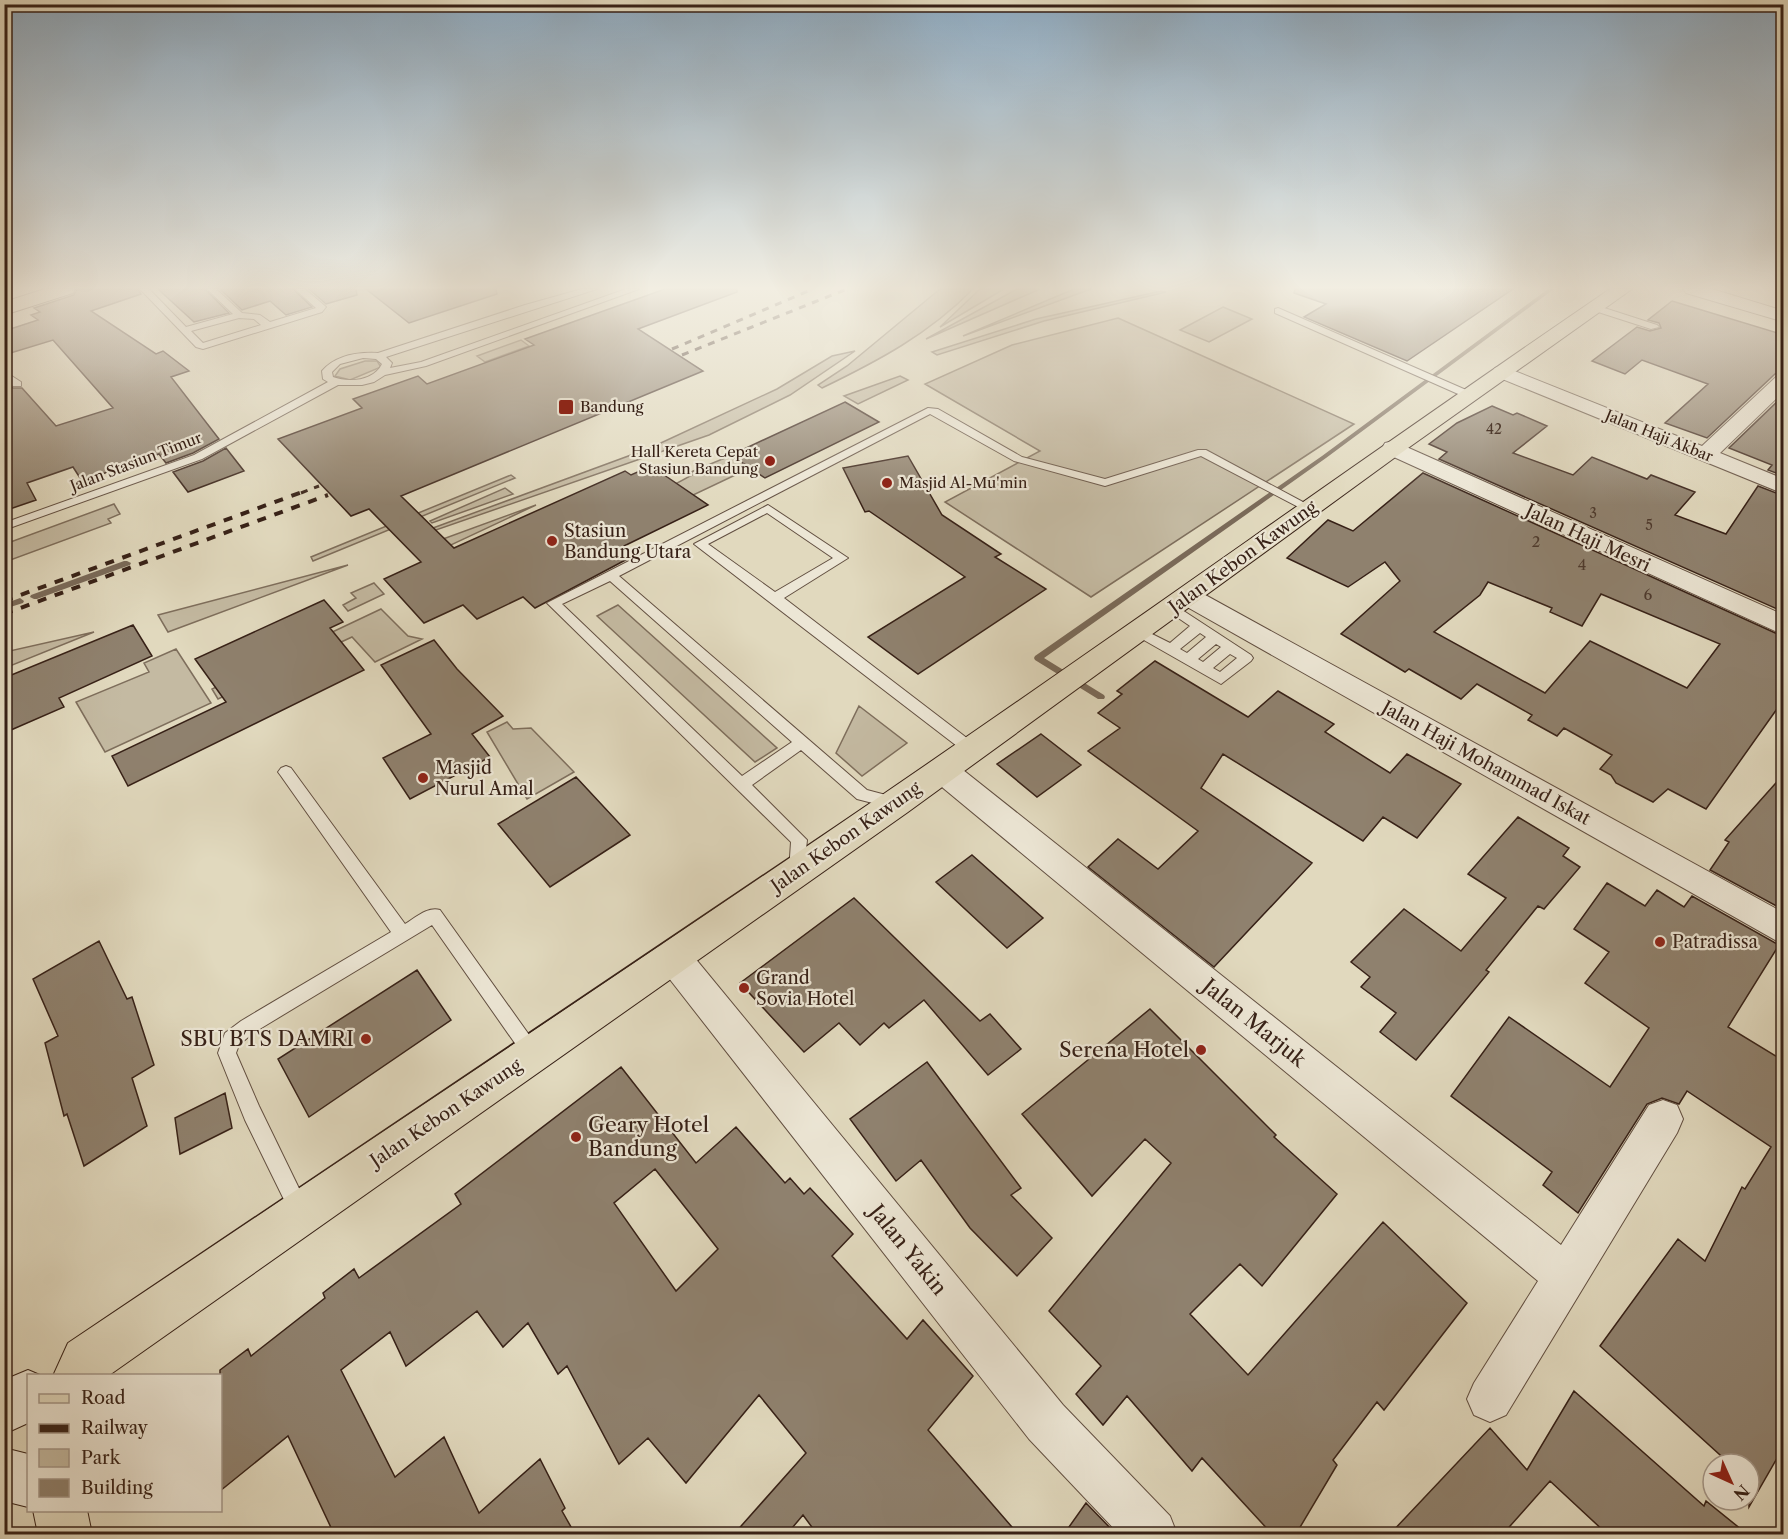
<svg xmlns="http://www.w3.org/2000/svg" width="1788" height="1539" viewBox="0 0 1788 1539" font-family="'Libre Caslon Text',serif">
<style>
.green{fill:#c4baa2;stroke:#7e6e5c;stroke-width:1.5}
.lines{fill:none;stroke-linecap:round;stroke-linejoin:round}
.stream{fill:#7a6a59;fill-rule:evenodd}
.building{fill:#8f816e;stroke:#372117;stroke-width:1.5;fill-rule:evenodd}
.service-casing{stroke:#624f41;stroke-width:2}
.minor-casing{stroke:#624f41;stroke-width:2}
.secondary-casing{stroke:#372117;stroke-width:2}
.primary-casing{stroke:#372117;stroke-width:2}
.service{fill:#ece6d5;fill-rule:evenodd}
.minor{fill:#ece6d5;fill-rule:evenodd}
.secondary{fill:#ece6d5;fill-rule:evenodd}
.primary{fill:#e1d9be;fill-rule:evenodd}
.rail-far1{stroke:#372117;stroke-width:3;stroke-dasharray:7 7;stroke-linecap:butt}
.rail{stroke:#372117;stroke-width:4;stroke-dasharray:9 9;stroke-linecap:butt}
.poi-dot{fill:#8f2418;stroke:#ece6d5;stroke-width:2}
.labels{text-anchor:middle;stroke-width:4.5;stroke-linejoin:round;paint-order:stroke}
.far-number-label{font-size:14px;fill:#4d392d}
.far-poi-label{font-size:15px;fill:#372117;stroke:#ece6d5;text-anchor:start}
.far-street-label{font-size:15px;fill:#372117;stroke:#ece6d5}
.number-label{font-size:15px;fill:#4d392d}
.poi-label{font-size:18px;fill:#372117;stroke:#ece6d5;text-anchor:start}
.street-label{font-size:18px;fill:#372117;stroke:#ece6d5}
.near-street-label{font-size:21px;fill:#372117;stroke:#ece6d5}
.near-poi-label{font-size:21px;fill:#372117;stroke:#ece6d5;text-anchor:end}
</style>
<rect width="100%" height="100%" fill="#e1d9be"/>
<filter id="stains"><feTurbulence type="fractalNoise" baseFrequency=".00333" numOctaves="4"/><feColorMatrix values="0 0 0 0 .2 0 0 0 0 .09 0 0 0 0 .02 0 0 0 .5 -.17"/></filter>
<radialGradient id="worn" r=".72"><stop offset=".6" stop-color="#630" stop-opacity="0"/><stop offset="1" stop-color="#630" stop-opacity=".3"/></radialGradient>
<path class="green" d="M940,289H973C929,334 878,361 822,388L818,385L847,366Z
M980,289H1004L940,327Z
M1017,289H1040L926,339Z
M1074,289H1091L963,336Z
M1161,291L1166,292L1044,321L937,355L932,352L1036,319Z
M1223,307L1252,319L1209,342L1180,330Z
M1118,318L1354,424L1091,597L945,502L1040,451L925,384L1012,345Z
M521,340L529,346L485,362L477,356Z
M855,351L790,395L709,435L436,530L433,528L650,448L777,389L832,356Z
M365,361H377L381,367L350,380L335,376L340,369Z
M900,376L908,380L858,404L844,396Z
M732,455L750,468L668,507L653,496L694,474L691,472Z
M511,475L515,478L313,561L311,557Z
M505,488L513,494L432,523L430,521Z
M114,504L120,514L108,519L111,523L5,562V544Z
M536,505L451,545L443,539Z
M348,565L168,632L158,615Z
M374,583L384,594L348,611L343,605L356,598L351,593Z
M618,605L777,748L755,762L597,616Z
M381,609L408,636L422,639L375,662L352,637L218,699L212,689Z
M94,632L5,668V652Z
M176,649L211,703L105,752L76,702L149,672L144,663Z
M859,706L907,743L862,776L836,753Z
M507,722L513,729L531,728L574,772L527,799L487,732Z"/>
<g class="lines">
<path class="stream" d="M1548,289H1554L1326,458L1044,658L1104,695L1105,697L1104,699H1098L1035,660L1034,658L1035,656L1322,456Z
M124,561H127L131,563L130,565L37,599H34L30,597L31,595Z
M20,598L24,601L23,603L4,609V604Z"/>
</g>
<path class="building" d="M77,289H138L141,294L91,311L156,354L163,351L189,371L171,377L219,439L193,453L166,463L159,454L82,481L73,467L27,483L36,500L4,511V382L13,388H22L56,426L113,408L53,340L4,355V331L38,320L31,315L40,312L34,308L74,295Z
M158,289H205L229,313L194,322Z
M220,289H293L312,307L286,315L270,301L242,310Z
M309,289H356L357,295L326,304Z
M366,289H496L497,294L409,323Z
M665,289H737V292L638,329L703,371L401,496L454,548L625,471L631,475L651,466L708,505L622,547L633,556L535,608L523,597L477,619L463,605L424,623L384,579L421,562L369,509L351,516L278,439L362,408L353,399L418,376L427,384L534,345L525,339Z
M1295,289H1513L1407,361L1304,317L1326,304L1294,293Z
M1672,301L1784,335V372L1775,374L1707,438L1665,423L1708,384L1642,360L1625,374L1592,361L1637,327L1650,331L1661,328L1659,323L1648,320Z
M1784,395V476L1768,470L1772,465L1729,448Z
M845,402L879,422L765,478L731,455Z
M1492,406L1513,415L1517,413L1547,426L1513,453L1573,475L1592,457L1647,479L1651,475L1695,492L1675,515L1726,534L1758,486L1784,496V612L1439,459L1447,452L1429,444L1457,423Z
M226,448L244,471L188,492L173,472L203,461Z
M908,456L942,515L1001,554L995,557L1046,589L918,674L868,637L965,577L869,511L865,512L843,468Z
M1423,473L1784,637V699L1706,809L1668,789L1653,802L1616,783L1611,775L1600,769L1612,755L1564,728L1557,736L1528,720L1532,715L1477,684L1461,699L1409,669L1405,672L1341,634L1400,581L1385,562L1348,587L1287,558L1328,520L1353,531ZM1488,582L1552,608L1550,612L1582,626L1601,594L1720,644L1687,688L1590,641L1545,693L1434,632L1480,595Z
M324,600L343,622L330,628L364,670L128,786L112,756L226,702L195,659Z
M133,625L152,656L59,698L64,707L4,733V678Z
M434,640L457,669L503,716L472,734L490,757L410,799L383,758L431,734L381,665Z
M1155,661L1248,717L1278,691L1334,724L1325,732L1390,773L1407,754L1461,784L1417,838L1383,817L1363,841L1223,754L1201,788L1312,863L1214,967L1088,867L1118,839L1158,869L1198,831L1088,751L1120,728L1098,713L1122,694L1117,691Z
M1041,734L1081,765L1037,797L997,764Z
M1784,774V910L1710,870L1729,842L1725,840Z
M576,777L630,835L550,887L498,824Z
M1518,817L1569,848L1563,856L1580,867L1544,909L1538,906L1486,970L1489,972L1416,1060L1380,1032L1396,1013L1361,987L1370,977L1351,962L1404,909L1461,951L1506,898L1468,874Z
M972,855L1043,918L1007,948L936,882Z
M1607,883L1645,906L1657,890L1684,907L1692,896L1779,945L1728,1027L1784,1061V1446L1749,1507V1464H1730L1600,1346L1678,1239L1705,1261L1742,1187L1745,1189L1771,1147L1687,1091L1679,1104L1662,1098L1647,1104L1578,1213L1543,1185L1552,1172L1451,1096L1509,1017L1610,1087L1649,1028L1585,983L1609,952L1574,929Z
M854,898L980,1021L990,1014L1021,1049L988,1075L924,1000L889,1028L884,1023L860,1045L839,1023L804,1052L740,983Z
M99,941L127,999L132,997L154,1065L132,1078L147,1126L84,1166L67,1114L64,1116L45,1043L58,1036L33,979Z
M417,970L451,1020L309,1117L278,1059Z
M1150,1009L1276,1135L1274,1137L1337,1194L1262,1286L1240,1264L1190,1314L1248,1375L1383,1222L1467,1303L1384,1410L1377,1402L1333,1460L1337,1465L1296,1534H1272L1202,1458L1192,1471L1127,1396L1103,1425L1076,1394L1101,1366L1049,1311L1171,1163L1145,1139L1092,1196L1022,1114Z
M927,1062L1021,1188L1011,1195L1052,1238L1017,1276L970,1228L921,1160L896,1181L850,1119Z
M621,1067L696,1163L736,1127L785,1183L790,1178L804,1194L810,1188L853,1234L832,1256L907,1339L923,1320L973,1376L928,1430L1018,1534H817L803,1515L787,1534H734L806,1453L759,1395L686,1483L648,1438L619,1464L567,1366L558,1374L528,1323L503,1347L477,1311L406,1366L390,1332L341,1370L395,1477L444,1437L479,1513L540,1459L565,1508L562,1511L575,1534H334L288,1436L220,1491V1370L248,1349L251,1356L325,1298L323,1293L354,1269L359,1278L461,1204L455,1194ZM655,1169L718,1249L676,1291L614,1203Z
M225,1093L232,1128L180,1154L175,1118Z
M1574,1391L1704,1506L1706,1501L1747,1534H1607L1550,1481L1503,1534H1390L1490,1428L1527,1470Z
M1086,1503L1116,1534H1064Z"/>
<g class="lines">
<g class="service-casing">
<path id="service" d="M140,289H149L186,327L233,314L207,289H216L242,313L260,315L270,322L316,308L295,289H305L326,307L322,312L203,349L196,347ZM239,318L254,319L261,325L203,343L191,331Z
M582,289H597L386,357L392,363L390,368L421,362L626,289H639L426,366L385,375L374,382L362,385H338L202,459L4,530V523L194,455L328,382L323,379L322,371C336,355 358,352 378,353L525,305ZM363,358L376,359L382,364C374,381 349,383 333,377L332,372L340,364Z
M1595,305L1657,325L1659,327L1651,329L1592,310L1590,308Z
M1278,308L1473,393L1474,395L1465,397L1275,313V309Z
M4,371L21,382V386H13L4,379Z
M928,408L938,409L1022,457L1105,479L1198,450H1206L1316,509L1310,512L1306,511L1201,456L1105,486L1014,461L930,414L619,576L867,790L901,799L904,803L901,807L896,809L857,799L801,750L752,785L807,840L803,877L797,879L791,877L789,872L791,842L547,603ZM610,581L792,742L742,776L562,604Z
M768,505L848,558L784,598L976,745L978,749L976,753H966L694,544ZM767,513L833,558L775,592L708,544Z
M1173,604L1251,655L1253,658L1251,661L1221,684L1135,635L1133,632L1135,629L1140,628L1170,643L1190,626L1168,611L1167,608L1168,605ZM1200,633L1206,637L1187,653L1180,649ZM1216,644L1221,647L1203,662L1198,659ZM1230,654L1237,658L1220,672L1213,668Z
M286,766L291,768L405,924C415,918 428,906 440,910L542,1053L540,1059L533,1062L526,1059L432,925L253,1033L239,1045L236,1053L259,1106L310,1211L307,1218L300,1221L293,1218L245,1120L218,1053L225,1033L241,1021L391,932L281,776L278,772L281,768Z"/>
</g>
<g class="minor-casing">
<path id="minor" d="M1683,289H1712L1784,311V322L1686,293Z
M1502,366L1702,446L1777,376L1784,374V391L1720,453L1784,479V494L1495,376L1492,372L1495,368Z
M1393,441L1784,615V635L1385,453L1382,448L1385,443Z
M1189,589L1198,591L1784,913V945L1180,603L1176,597L1180,591Z
M942,758L953,762L1561,1245L1649,1105L1663,1100L1677,1105L1683,1119L1677,1133L1506,1415L1490,1422L1474,1415L1467,1399L1474,1383L1538,1281L931,778L927,770L931,762Z
M673,941L685,946L1063,1405L1170,1516L1177,1534H1119L1029,1439L661,968L656,957L661,946Z"/>
</g>
<g class="secondary-casing">
<path id="secondary" d="M28,1370L42,1376H28V1423L4,1434V1380Z
M4,1448L28,1454V1507L4,1501Z"/>
</g>
<g class="primary-casing">
<path id="primary" d="M45,289H75L73,293L4,315V302Z
M1610,289H1632L1401,453L908,812L108,1376H53L68,1343C341,1160 614,978 885,793C1128,627 1367,455 1610,289Z
M33,1510H87L92,1534H38Z"/>
</g>
<use href="#service" class="service"/>
<use href="#minor" class="minor"/>
<use href="#secondary" class="secondary"/>
<use href="#primary" class="primary"/>
<path class="rail-far1" d="M672,349L813,289
M682,355L847,289
M301,493L319,486"/>
<path class="rail" d="M4,601L305,491
M4,614L328,495"/>
</g>
<linearGradient id="sky" x2="0" y2="1"><stop stop-color="#8eaac0"/><stop offset="0.57" stop-color="#f2eee2"/><stop offset="1" stop-color="#f2eee2" stop-opacity="0"/></linearGradient>
<rect width="1788" height="505" fill="url(#sky)"/>
<g class="poi-dot">
<rect x="558" y="399" width="16" height="16" rx="3"/>
<circle cx="770" cy="461" r="6"/>
<circle cx="887" cy="483" r="6"/>
<circle cx="552" cy="541" r="6"/>
<circle cx="423" cy="778" r="6"/>
<circle cx="1660" cy="942" r="6"/>
<circle cx="744" cy="988" r="6"/>
<circle cx="366" cy="1039" r="6"/>
<circle cx="1201" cy="1050" r="6"/>
<circle cx="576" cy="1137" r="6"/>
</g>
<g class="labels">
<g class="far-number-label">
<text x="1494" y="434">42</text>
<text x="1593" y="518">3</text>
<text x="1649" y="530">5</text>
</g>
<g class="far-poi-label">
<text x="580" y="412">Bandung</text>
<text x="758" y="457" text-anchor="end">Hall Kereta Cepat<tspan x="758" dy="17">Stasiun Bandung</tspan></text>
<text x="899" y="488">Masjid Al-Mu'min</text>
</g>
<g class="far-street-label">
<text transform="translate(1659 436) rotate(22)" y="5">Jalan Haji Akbar</text>
<text transform="translate(136 462) rotate(-21)" y="5">Jalan Stasiun Timur</text>
</g>
<g class="number-label">
<text x="1536" y="547">2</text>
<text x="1582" y="570">4</text>
<text x="1648" y="600">6</text>
</g>
<g class="poi-label">
<text x="564" y="537">Stasiun<tspan x="564" dy="21">Bandung Utara</tspan></text>
<text x="435" y="774">Masjid<tspan x="435" dy="21">Nurul Amal</tspan></text>
<text x="1672" y="948">Patradissa</text>
<text x="756" y="984">Grand<tspan x="756" dy="21">Sovia Hotel</tspan></text>
</g>
<g class="street-label">
<text transform="translate(1588 538) rotate(25)" y="6">Jalan Haji Mesri</text>
<text transform="translate(1243 557) rotate(-36)" y="6">Jalan Kebon Kawung</text>
<text transform="translate(1486 763) rotate(29)" y="6">Jalan Haji Mohammad Iskat</text>
<text transform="translate(846 837) rotate(-35)" y="6">Jalan Kebon Kawung</text>
<text transform="translate(446 1113) rotate(-34)" y="6">Jalan Kebon Kawung</text>
</g>
<g class="near-street-label">
<text transform="translate(1254 1023) rotate(39)" y="7">Jalan Marjuk</text>
<text transform="translate(908 1250) rotate(51)" y="7">Jalan Yakin</text>
</g>
<g class="near-poi-label">
<text x="354" y="1046">SBU BTS DAMRI</text>
<text x="1189" y="1057">Serena Hotel</text>
<text x="588" y="1132" text-anchor="start">Geary Hotel<tspan x="588" dy="24">Bandung</tspan></text>
</g>
</g>
<rect width="1788" height="1539" fill="none" stroke="#e1d9be" stroke-width="24"/>
<rect x="6" y="6" width="1776" height="1527" fill="none" stroke="#372117" stroke-width="3"/>
<rect x="12" y="12" width="1764" height="1515" fill="none" stroke="#372117" stroke-width="1.5"/>
<rect x="27" y="1374" width="195" height="138" fill="#ece6d5" stroke="#a49789" stroke-width="1.5"/>
<rect x="39" y="1394" width="30" height="9" fill="#e1d9be" stroke="#a49789" stroke-width="1.5"/>
<text x="81" y="1404" font-size="18" fill="#372117">Road</text>
<rect x="39" y="1424" width="30" height="9" fill="#372117" stroke="#a49789" stroke-width="1.5"/>
<text x="81" y="1434" font-size="18" fill="#372117">Railway</text>
<rect x="39" y="1449" width="30" height="18" fill="#c4baa2" stroke="#a49789" stroke-width="1.5"/>
<text x="81" y="1464" font-size="18" fill="#372117">Park</text>
<rect x="39" y="1479" width="30" height="18" fill="#8f816e" stroke="#a49789" stroke-width="1.5"/>
<text x="81" y="1494" font-size="18" fill="#372117">Building</text>
<g transform="translate(1731 1482) rotate(135)"><circle r="28" fill="#ece6d5" stroke="#a49789" stroke-width="1.5"/>
<path d="M0-4.5L10 22L0 15L-10 22Z" fill="#8f2418"/>
<text y="-9" font-size="16" font-weight="bold" text-anchor="middle" fill="#372117">N</text>
</g>
<rect width="100%" height="100%" filter="url(#stains)"/>
<rect width="100%" height="100%" fill="url(#worn)"/>
</svg>
